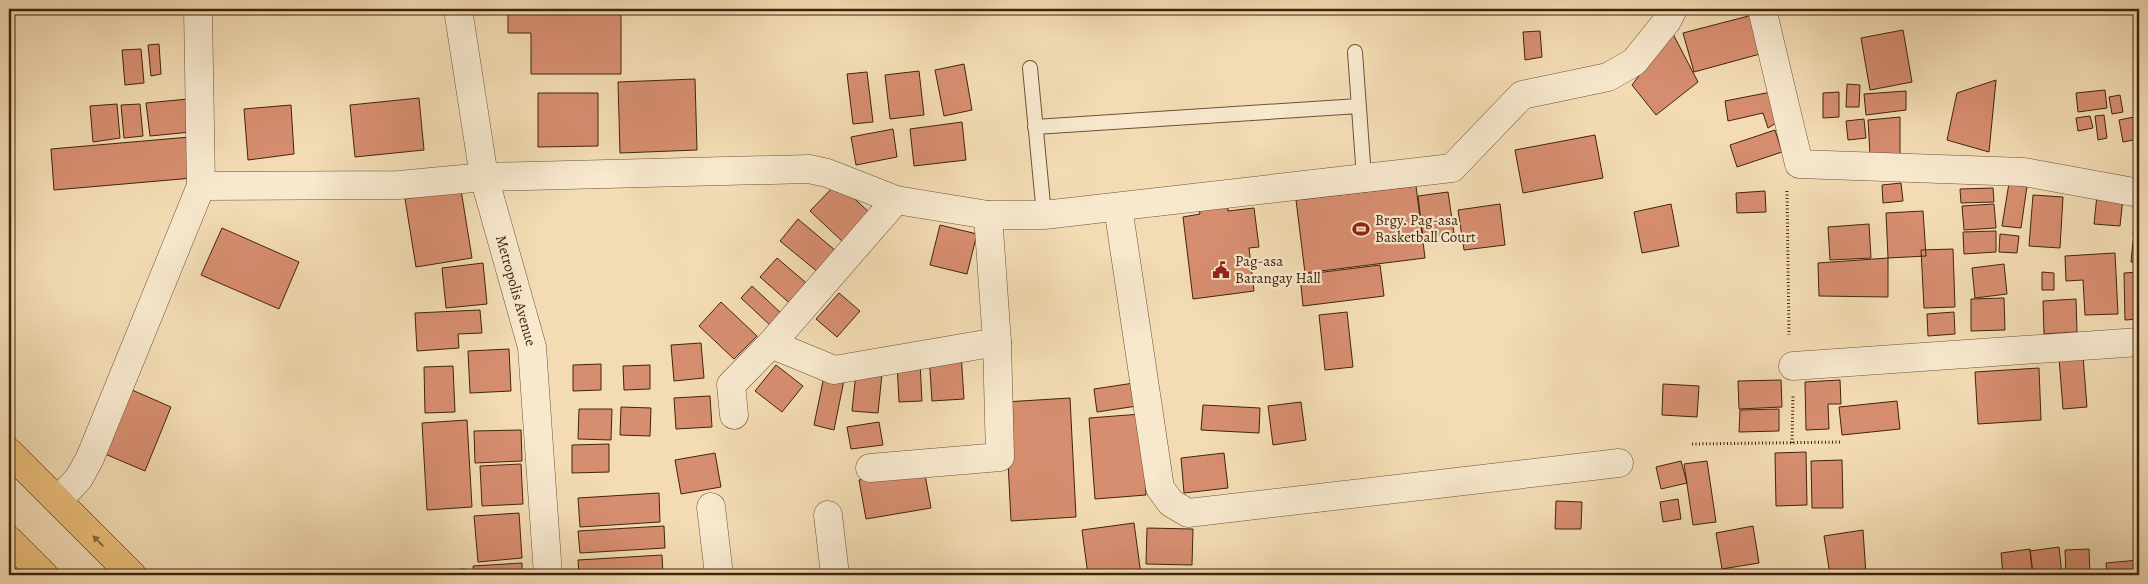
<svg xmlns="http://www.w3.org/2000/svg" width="2148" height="584" viewBox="0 0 2148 584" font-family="Alegreya,serif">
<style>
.building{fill:#d78e70;stroke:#41240b}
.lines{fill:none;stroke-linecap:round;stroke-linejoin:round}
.service-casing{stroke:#6e5235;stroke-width:16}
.minor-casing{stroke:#6e5235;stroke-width:29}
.primary-casing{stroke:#41240b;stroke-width:29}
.path{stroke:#41240b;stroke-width:3;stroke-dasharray:1 2.5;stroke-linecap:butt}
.service{stroke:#f7e8ce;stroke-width:14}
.minor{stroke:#f7e8ce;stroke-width:28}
.primary{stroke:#eabe7a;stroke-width:28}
.oneway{fill:#8d693d}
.labels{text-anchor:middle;stroke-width:4.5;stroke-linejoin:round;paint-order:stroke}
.poi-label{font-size:15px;fill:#41240b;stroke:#f7e8ce;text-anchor:start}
.street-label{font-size:15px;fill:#41240b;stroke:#f7e8ce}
</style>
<rect width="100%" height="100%" fill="#f3dcb4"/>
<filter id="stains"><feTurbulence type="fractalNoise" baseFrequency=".004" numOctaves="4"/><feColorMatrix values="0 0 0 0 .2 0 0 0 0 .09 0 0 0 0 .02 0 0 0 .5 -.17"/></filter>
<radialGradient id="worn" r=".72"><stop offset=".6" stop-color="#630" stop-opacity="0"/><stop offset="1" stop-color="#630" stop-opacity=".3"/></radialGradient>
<path class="building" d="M508,9H621V74H531V33H508Z
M1760,13L1771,51L1694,72L1683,33Z
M1903,30L1912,82L1870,90L1861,38Z
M1540,31L1542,57L1525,60L1523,32Z
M1672,32L1698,82L1656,115L1632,85Z
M159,44L161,74L151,76L148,45Z
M141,49L144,83L125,85L122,50Z
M964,64L972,110L944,116L935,70Z
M919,71L924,115L890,119L885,75Z
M867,72L873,122L853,124L847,74Z
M695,79L697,150L620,153L618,82Z
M1996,80L1989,152L1947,140L1957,93Z
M1847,84L1860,85L1859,107H1846Z
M2105,90L2107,108L2078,112L2076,93Z
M1906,91V110L1866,115L1864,94Z
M1771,92L1781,120L1768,128L1763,113L1728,121L1725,101Z
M1839,92V117L1823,118V93Z
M538,93H598V146L538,147Z
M2120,95L2123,112L2112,114L2109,97Z
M419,98L424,150L355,157L350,105Z
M188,99L191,132L150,136L146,103Z
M117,104L120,138L93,142L90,106Z
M140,104L143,136L124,138L121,105Z
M291,105L294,154L248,160L244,109Z
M2104,115L2107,138L2098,140L2095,116Z
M2090,116L2093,128L2078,131L2076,118Z
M2139,116V139L2123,142L2119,120Z
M1900,117V154L1870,155L1868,120Z
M1864,119L1866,138L1848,140L1846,121Z
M962,122L966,160L914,166L910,129Z
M893,129L897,157L856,165L851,137Z
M1775,130L1782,152L1737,167L1730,145Z
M1595,135L1603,178L1523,193L1515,150Z
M190,137L193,178L54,190L51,149Z
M837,183L870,213L843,242L810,211Z
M1901,183L1903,201L1883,203L1882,185Z
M2009,183L2027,186L2021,228L2002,226Z
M1416,186L1425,258L1305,273L1296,200Z
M1993,188L1994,202L1961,203L1960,189Z
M461,190L472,258L416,267L405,199Z
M1765,191L1766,212L1737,213L1736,193Z
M1448,192L1454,233L1423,238L1418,196Z
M2033,195L2063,197L2060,248L2029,246Z
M2097,195L2123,198L2120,226L2094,224Z
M1500,204L1505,245L1464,250L1458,210Z
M1671,204L1679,246L1642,253L1634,212Z
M1994,204L1996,228L1964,230L1962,206Z
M1228,206V211L1254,208L1259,247L1249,248L1254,291L1193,299L1183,217L1200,214L1199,210Z
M1923,211L1926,256L1888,258L1886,213Z
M2136,213L2139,214V235L2133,234Z
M798,219L842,256L824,277L780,241Z
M1869,224L1871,258L1830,260L1828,227Z
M940,225L977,234L967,274L930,265Z
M222,228L299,262L279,309L201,275Z
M1996,231V252L1964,254L1963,232Z
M2000,234L2019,236L2017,253L1999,252Z
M2133,241H2139V263L2131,262Z
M1953,249L1955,307L1924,308L1921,250Z
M2115,253L2118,314L2085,315L2083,280L2066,281L2065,256Z
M777,258L811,287L794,307L760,277Z
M1888,258V297L1819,296L1818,263Z
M483,263L487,304L446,308L442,268Z
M2004,264L2007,294L1975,298L1972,268Z
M1380,265L1384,296L1303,306L1300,275Z
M2042,272L2054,273V290H2042Z
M2139,272V319L2125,320L2124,273Z
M752,286L782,314L771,326L741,298Z
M839,293L860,311L837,337L816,319Z
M2004,298L2005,330L1971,331V299Z
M2076,299L2077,332L2044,334L2043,301Z
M721,302L757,336L734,359L699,326Z
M480,310L482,333L458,334L459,348L417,351L415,313Z
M1347,312L1353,367L1325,370L1319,315Z
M1954,312L1955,334L1928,336L1927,314Z
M701,343L704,378L674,381L671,345Z
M509,349L511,391L470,393L468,351Z
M961,353L964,399L932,401L929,355Z
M2083,356L2087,407L2063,409L2059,358Z
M920,362L922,401L899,402L897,364Z
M601,364V390L573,391V365Z
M650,365V389L624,390L623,366Z
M776,365L803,386L782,412L755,391Z
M453,366L455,412L425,413L424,367Z
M2039,368L2041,420L1978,424L1975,372Z
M856,372L882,374L878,413L852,411Z
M824,376L844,380L834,430L814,425Z
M1781,380L1782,407L1739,409L1738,381Z
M1840,380L1841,404H1828L1829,429L1806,430L1805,382Z
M1134,383L1137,406L1097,412L1094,389Z
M1663,384L1699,386L1697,417L1662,415Z
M132,390L171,407L145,471L105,454Z
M710,396L712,427L676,429L674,398Z
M1070,398L1076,517L1011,521L1005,402Z
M1897,401L1900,429L1842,435L1839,407Z
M1301,402L1306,440L1273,445L1268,406Z
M1203,405L1260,408L1259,433L1201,430Z
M621,407L651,408L650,436L620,435Z
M579,409H612L611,440L578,439Z
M1779,409V431L1739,432L1740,410Z
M1141,414L1146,495L1095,499L1089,418Z
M467,420L472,507L427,510L422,423Z
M879,422L883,445L851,449L847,427Z
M521,430L522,461L475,463L474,431Z
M609,444V472L572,473V445Z
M1806,452L1807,505L1776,506L1775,453Z
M715,453L721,487L681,494L675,460Z
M1224,453L1228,488L1184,493L1181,458Z
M1842,460L1843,508H1812L1811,461Z
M1681,461L1687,483L1661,489L1656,467Z
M1707,461L1716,522L1693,525L1684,464Z
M521,464L523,504L482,506L480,466Z
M924,469L931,508L866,519L859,480Z
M659,493L660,522L580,527L578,498Z
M1678,499L1681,519L1663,522L1660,502Z
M1556,501L1582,502L1581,529H1555Z
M519,513L522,558L478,562L474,516Z
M1134,523L1141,575H1088L1082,530Z
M664,526L665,548L580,553L578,531Z
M1753,526L1759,563L1722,569L1716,533Z
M1147,528L1193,529L1192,565L1146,564Z
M1863,530L1866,575H1830L1824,536Z
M2059,547L2062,575H2033L2030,551Z
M2030,549L2033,575H2003L2001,553Z
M2089,549L2090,575H2066L2065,550Z
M662,555L663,575H579L578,560Z
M2139,560V575H2107L2106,563Z
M522,563V575H474L473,566Z
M465,569V575H431V571Z"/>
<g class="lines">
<g class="service-casing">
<path id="service" d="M1355,52L1364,178
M1030,68L1044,215
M1035,127L1359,106"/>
</g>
<g class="minor-casing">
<g id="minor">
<path id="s1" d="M458,9L484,177L532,347L548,575"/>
<path d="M1762,9L1799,164L2024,172L2139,193"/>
<path d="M201,186L399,185L484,177L809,169L827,173L896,200L988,215H1044L1452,168L1522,95L1608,77L1634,62L1667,21L1673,9"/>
<path d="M1118,207L1160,488L1171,503L1188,513L1619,463"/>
<path d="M771,344L834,370L997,342"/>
<path d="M1793,366L2139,342"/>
<path d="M734,415L731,385L771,344L896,200"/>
<path d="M870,468L1000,457L997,342L988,215"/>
<path d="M58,501L79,478L90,458L201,186L198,9"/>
<path d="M711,507L719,575"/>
<path d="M828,515L835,575"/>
</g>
</g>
<g class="primary-casing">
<path id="primary" d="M9,452L132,575
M9,540L44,575"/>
</g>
<path class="path" d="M1787,191L1789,335
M1792,443L1793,396
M1692,444L1842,442"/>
<use href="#service" class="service"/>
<use href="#minor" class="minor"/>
<use href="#primary" class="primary"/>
</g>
<defs><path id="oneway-solid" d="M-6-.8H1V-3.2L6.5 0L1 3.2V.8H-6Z" transform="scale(1.25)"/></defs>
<use class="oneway" href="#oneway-solid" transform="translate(98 541) rotate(-135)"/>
<defs>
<g id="stadium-bare" transform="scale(1.35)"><path d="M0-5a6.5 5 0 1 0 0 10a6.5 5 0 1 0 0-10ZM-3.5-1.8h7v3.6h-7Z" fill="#8f2418" stroke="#f7e8ce" stroke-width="2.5" paint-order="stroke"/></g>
<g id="civic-bare" transform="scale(1.35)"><path d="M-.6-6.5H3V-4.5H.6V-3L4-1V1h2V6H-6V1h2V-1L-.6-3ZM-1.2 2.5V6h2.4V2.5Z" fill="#8f2418" stroke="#f7e8ce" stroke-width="2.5" paint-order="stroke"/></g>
</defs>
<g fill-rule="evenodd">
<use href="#stadium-bare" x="1361" y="229"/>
<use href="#civic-bare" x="1221" y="270"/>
</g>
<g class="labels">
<g class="poi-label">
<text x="1375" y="225">Brgy. Pag-asa<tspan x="1375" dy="17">Basketball Court</tspan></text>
<text x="1235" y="266">Pag-asa<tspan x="1235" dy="17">Barangay Hall</tspan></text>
</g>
<g class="street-label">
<text dy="5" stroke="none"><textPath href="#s1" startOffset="288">Metropolis Avenue</textPath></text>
</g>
</g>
<rect width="2148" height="584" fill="none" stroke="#f3dcb4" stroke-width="30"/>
<rect x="10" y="10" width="2128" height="564" fill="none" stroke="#41240b" stroke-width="2.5"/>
<rect x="15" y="15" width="2118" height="554" fill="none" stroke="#41240b"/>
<rect width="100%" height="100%" filter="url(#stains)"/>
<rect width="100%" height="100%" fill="url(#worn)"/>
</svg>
